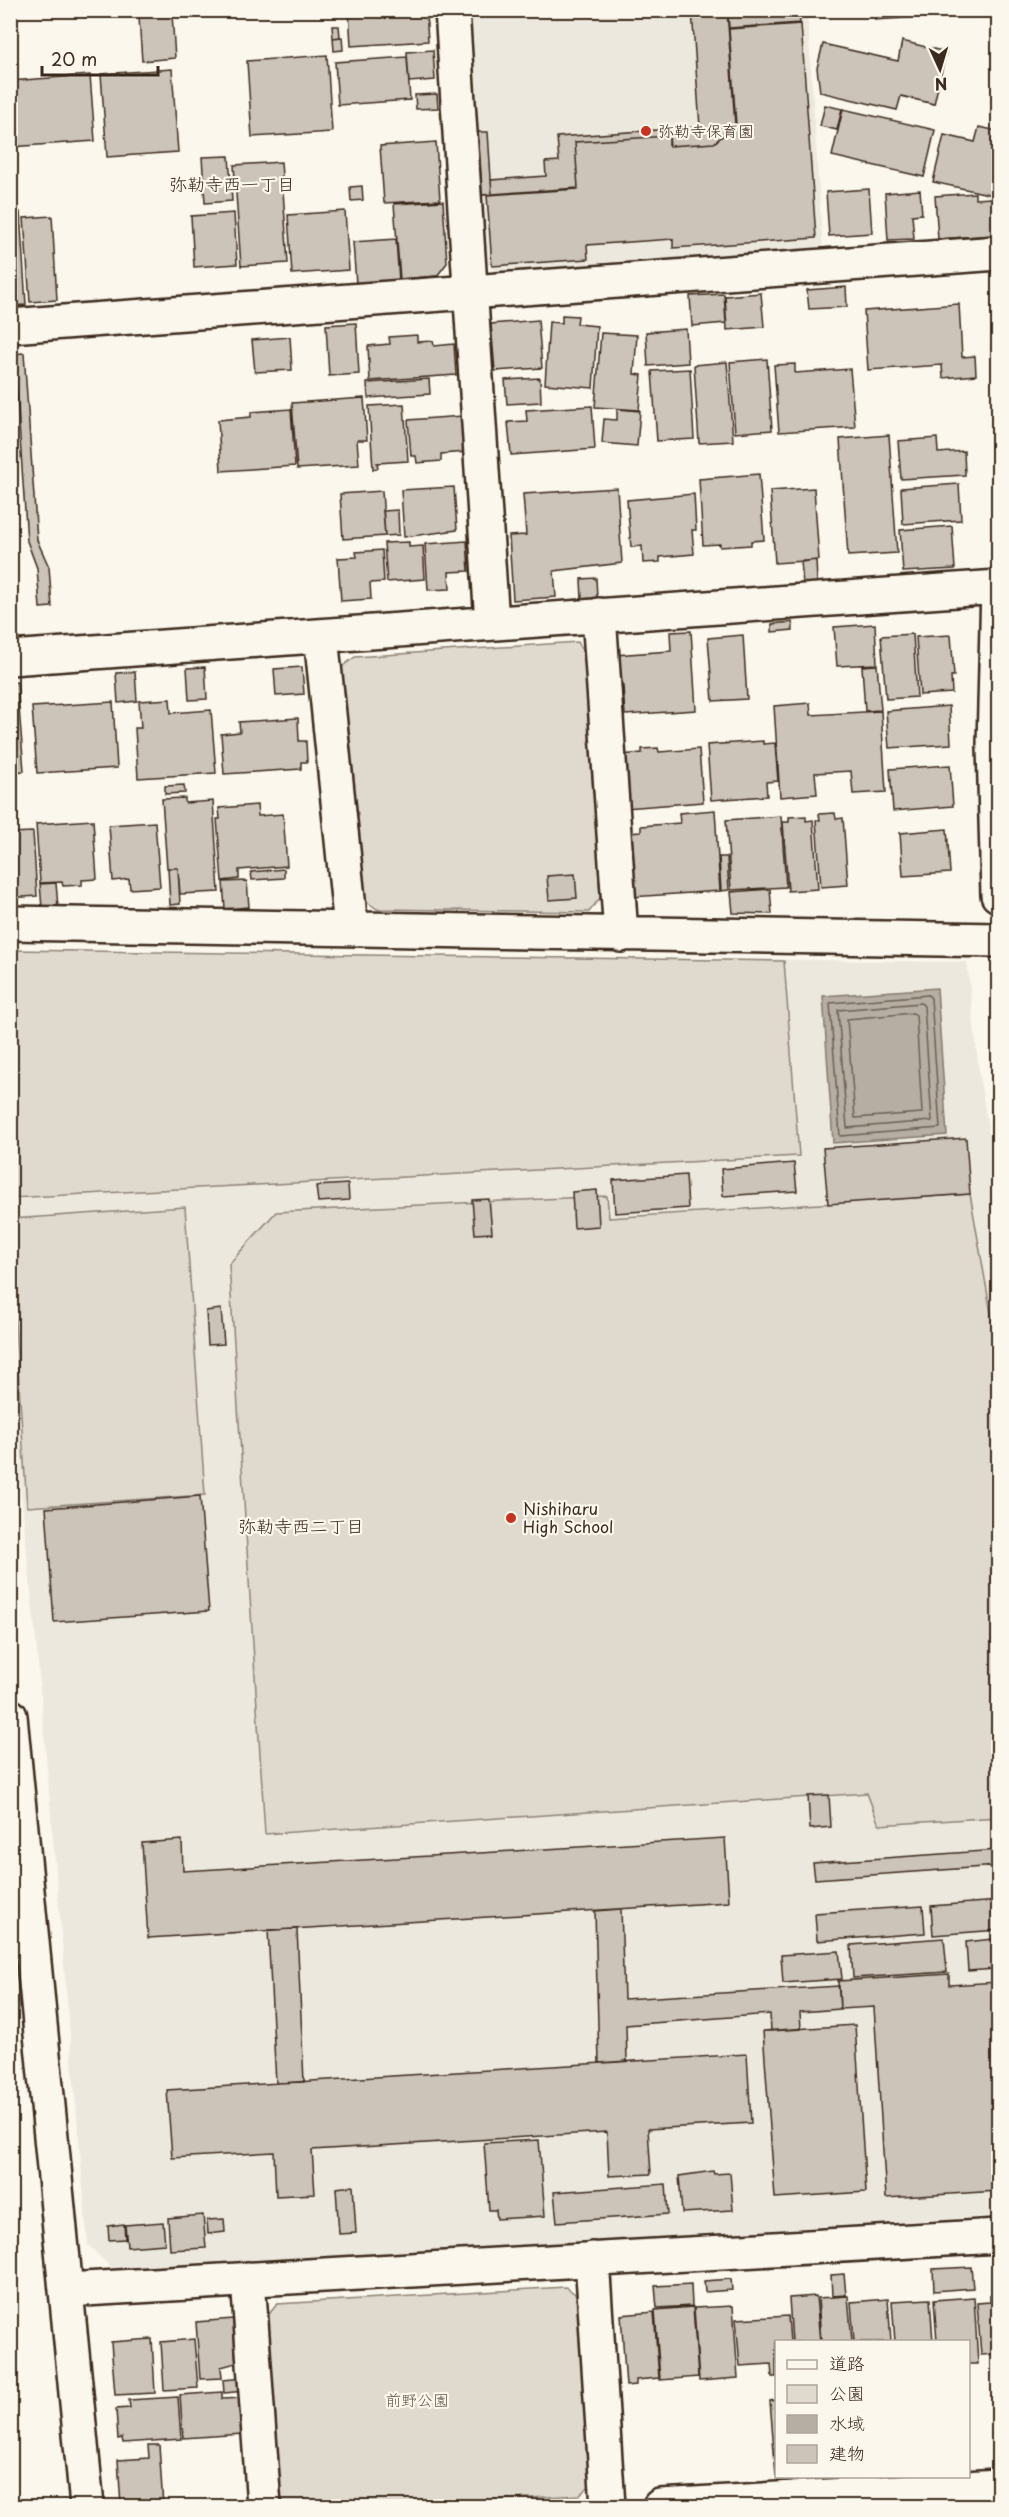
<svg xmlns="http://www.w3.org/2000/svg" width="1009" height="2517" viewBox="0 0 1009 2517" font-family="'Playpen Sans','Klee One',sans-serif">
<style>
.built{fill:#ede8dd}
.green{fill:#dfd9ce;stroke:#8d8276;stroke-width:1.5}
.water{fill:#b6aea2;stroke:#85796d;stroke-width:1.5}
.lines{fill:none;stroke-linecap:round;stroke-linejoin:round}
.shore{stroke:#6c5f53;stroke-width:1.5}
.building{fill:#ccc4b9;stroke:#3b2a1e;stroke-width:1.5}
.minor-casing{stroke:#3b2a1e;stroke-width:38}
.tertiary-casing{stroke:#3b2a1e;stroke-width:38}
.minor{stroke:#fbf7ec;stroke-width:33}
.tertiary{stroke:#fbf7ec;stroke-width:33}
.poi-dot{fill:#c8321e;stroke:#fbf7ec;stroke-width:2}
.labels{text-anchor:middle;stroke-width:4.5;stroke-linejoin:round;paint-order:stroke}
.poi-label{font-size:16px;fill:#3b2a1e;stroke:#fbf7ec;text-anchor:start}
.park-label{font-size:16px;fill:#64564a;stroke:#fbf7ec}
.neighbourhood-label{font-size:18px;fill:#3b2a1e;stroke:#fbf7ec}
</style>
<rect width="100%" height="100%" fill="#fbf7ec"/>
<filter id="ink" filterUnits="userSpaceOnUse"><feTurbulence type="fractalNoise" baseFrequency=".0167" numOctaves="2"/><feDisplacementMap in="SourceGraphic" scale="12" xChannelSelector="R" yChannelSelector="G"/><feConvolveMatrix kernelMatrix="1 2 1 2 8 2 1 2 1" color-interpolation-filters="sRGB"/></filter>
<g filter="url(#ink)">
<path class="built" d="M468,11H807L823,251L497,274L486,263Z
M10,950L967,962L980,1081L998,1184V2216L114,2270L88,2245L36,1640L11,1395Z"/>
<path class="green" d="M578,642L588,660L600,898L589,912L377,909L360,897L340,668L355,657Z
M11,950L784,961L799,1156L11,1198Z
M970,1194L998,1353V1817L879,1825L867,1793L265,1834L229,1264L276,1212L607,1196L609,1218Z
M185,1207L205,1495L27,1507L11,1264V1219Z
M566,2287L579,2297L592,2484L579,2495L397,2506H287L279,2499L266,2318L277,2304Z"/>
<path class="water" d="M937,988L947,1135L833,1143L823,996Z"/>
<g class="lines">
<path class="shore" d="M928,995L931,998L940,1128L840,1136L830,1003Z
M921,1003L924,1006L932,1121L847,1128L838,1010Z
M913,1013L916,1015L922,1113L855,1118L847,1019Z"/>
</g>
<path class="building" d="M349,10H426L428,41L351,46Z
M692,10H727L735,125L714,143L670,146L669,136L575,142L578,188L492,194L491,180L546,176L545,162L559,161L557,137L700,127Z
M799,10L800,23L729,28L728,15Z
M875,10H998V12L875,20Z
M172,14L175,58L142,61L139,17Z
M801,24L816,238L673,248V239L587,245L588,259L492,266L487,195L578,189L575,142L669,136V146L714,143L736,125L729,29Z
M332,26H339L340,37L333,38Z
M342,37L343,50L334,51L333,38Z
M902,41L946,52L934,104L901,96L897,110L820,92L817,68L823,44L898,61Z
M433,50L435,80L409,82L407,52Z
M327,55L332,132L252,137L247,61Z
M407,57L410,100L338,105L335,62Z
M172,69L178,152L107,157L101,74Z
M90,75L95,141L10,147V81Z
M437,94L438,108L416,109L415,95Z
M825,105L842,109L837,130L820,126Z
M843,109L935,130L924,177L832,156Z
M979,127L998,131V172L993,195L933,182L944,135L975,142Z
M478,132H488L492,194L482,195Z
M436,142L440,200L384,203L380,146Z
M229,156L232,201L205,203L202,157Z
M281,162L288,263L241,266L234,165Z
M362,186L363,200L351,201L350,187Z
M869,189L872,233L829,236L826,192Z
M920,190L922,214L912,215L914,239L888,240L885,193Z
M975,193V199L992,198L995,235L938,239L935,196Z
M443,201L447,263L437,276L400,279L394,204Z
M345,211L349,270L292,274L288,215Z
M20,212L26,305L10,306V213Z
M234,213L237,264L194,267L191,216Z
M52,216L57,300L30,302L24,218Z
M396,239L399,281L356,284L353,242Z
M846,287L847,307L809,309L807,290Z
M761,293L764,327L727,330L725,296Z
M724,294L726,323L692,326L690,296Z
M959,304L962,357L975,356L976,375L943,378L942,365L868,370L864,311Z
M562,315L578,316L577,324L597,326L593,388L545,384L549,322L562,323Z
M538,320L542,368L495,371L491,324Z
M356,323L359,374L329,376L326,325Z
M686,329L688,363L648,366L646,332Z
M601,333L637,335L634,374L642,375L639,410L595,407Z
M417,335V342L433,341L434,346L454,344L456,375L370,381L368,346L390,344L389,337Z
M290,337L292,370L255,372L252,340Z
M24,353L37,540L49,567L52,607L40,608L37,568L27,541L15,365L10,366V354Z
M767,359L772,430L735,433L730,362Z
M727,362L733,441L699,443L694,365Z
M795,364V373L850,369L855,427L779,432L774,365Z
M690,369L694,439L657,441L652,371Z
M540,378L541,402L507,404L505,380Z
M429,379L430,394L368,398L367,383Z
M364,398L367,440H357L359,465L297,469L292,403Z
M404,404L408,461L377,463L378,468L373,469L369,406Z
M592,406L595,449L511,455L508,422L527,421L526,410Z
M291,409L295,466L221,471L218,420L251,417V412Z
M617,409L640,411L637,446L602,443L604,419L617,420Z
M463,416L466,452L441,454V461L417,463L416,456H411L408,420Z
M889,435L897,553L848,556L840,439Z
M937,438L938,453L964,451L965,475L901,479L898,441Z
M759,474L764,540L751,541V545L720,547V544L703,545L699,479Z
M959,484L961,520L903,524L901,488Z
M454,487L457,530L404,537L401,490Z
M617,488L622,563L554,571L556,597L513,600L509,536L526,535L523,494Z
M814,488L819,560L775,563L770,491Z
M382,491L385,536L343,539L340,494Z
M694,494L696,530H692L694,554L660,557V562L643,563L642,546L631,547L627,500Z
M398,510L399,535L385,536L383,511Z
M952,526L955,569L903,572L900,530Z
M467,541L469,571L449,572L450,589L428,590L425,544Z
M409,542V547L423,546L425,579L387,582L384,543Z
M382,550L384,582L370,583L371,599L341,601L338,558L357,557L356,552Z
M816,560L817,583L803,584L801,562Z
M596,578L597,598L582,599L581,579Z
M792,622L793,630L772,632V624Z
M875,624L877,664L837,666L834,627Z
M691,631L696,710L625,715L623,686L616,687L614,655L671,651L670,632Z
M913,634L917,697L886,699L881,636Z
M743,635L747,699L713,701L708,638Z
M951,635L954,676H951L952,693L920,695L916,637Z
M877,665L881,710L865,711L862,666Z
M205,667L207,699L189,700L187,668Z
M302,667L304,694L276,696L274,669Z
M135,672L137,701L118,703L116,673Z
M17,682L24,771L12,772L10,683Z
M170,699L171,713L211,710L216,773L138,778L135,728H141L139,701Z
M113,702L117,768L37,773L32,707Z
M810,703L811,715L881,711L886,792L853,794L851,771L815,773L817,794L780,797L774,706Z
M949,706L951,744L889,748L886,711Z
M298,718L299,741H306L307,762H301V769L224,774L221,734L240,732L239,722Z
M763,741V744L775,743L778,781L766,782L767,796L711,800L707,745Z
M658,748L659,752L699,749L703,802L625,808L622,755L642,753V749Z
M950,765L953,806L893,811L890,769Z
M184,785L185,793L165,794V786Z
M185,798V803L213,801L219,892L180,894L178,868H167L162,799Z
M257,805L258,816L283,814L287,866L239,870V879L222,881L217,819H220L219,808Z
M715,810L720,891L631,897L627,833L641,832V826L680,823L679,813Z
M835,813L836,819L843,818L848,885L821,887L816,820H820L819,814Z
M781,816L786,887L731,890L726,820Z
M806,816V821L813,820L818,889L788,891L783,822H789V817Z
M93,820L97,879L82,880V885L63,886L62,882L40,883L36,824Z
M155,822L160,887L130,889L129,879L113,881L109,825Z
M947,829L950,873L903,876L900,833Z
M33,832L37,896L10,898V833Z
M719,857H727L729,890L721,891Z
M168,868H178L180,904L170,905Z
M284,869V878L252,880L251,872Z
M575,874L577,898L549,900L547,876Z
M247,881L249,907L225,909L223,882Z
M56,883L58,907L42,908L40,884Z
M770,889L772,914L733,913L731,892Z
M966,1138L970,1194L828,1204L823,1148Z
M794,1163L797,1191L723,1196L721,1169Z
M686,1175L688,1208L615,1213L613,1180Z
M348,1184L349,1200L318,1202L316,1186Z
M597,1190L599,1226L574,1228L572,1192Z
M489,1199L492,1233L475,1234L472,1200Z
M221,1309L224,1344L208,1345L206,1311Z
M200,1496L209,1611L54,1622L46,1508Z
M829,1795L831,1827L810,1829L808,1796Z
M725,1838L729,1902L148,1938L142,1843L182,1840L183,1871Z
M998,1850V1866L815,1879L813,1863Z
M998,1901V1930L933,1935L931,1906Z
M923,1906L925,1933L817,1941L815,1913Z
M621,1909L624,1999L839,1986L840,2009L800,2012L801,2029L771,2031L770,2014L626,2025L627,2061L599,2063L595,1911Z
M297,1929L304,2082L276,2083L268,1930Z
M944,1938L947,1972L853,1978L851,1945Z
M993,1939L995,1969L968,1971L966,1942Z
M839,1951L842,1979L783,1983L781,1955Z
M949,1974V1985L998,1982V2191L886,2198L874,2007L840,2009L838,1981Z
M855,2025L866,2192L775,2198L763,2031Z
M747,2054L751,2123L648,2129L651,2174L609,2176L607,2132L312,2150L315,2194L276,2196L274,2152L172,2158L167,2090Z
M539,2140L545,2216L497,2219L496,2210H489L484,2143Z
M713,2171L714,2174L730,2173L733,2210L682,2213L679,2176Z
M666,2184L668,2214L557,2222L554,2192Z
M353,2186L356,2233L339,2234L336,2188Z
M203,2215L206,2248L170,2250L168,2218Z
M224,2219L225,2232L208,2234L207,2220Z
M163,2222L165,2244L127,2247L125,2225Z
M124,2224L125,2239L109,2240L108,2226Z
M971,2267L973,2288L934,2291L933,2269Z
M844,2274L846,2295L832,2296L831,2275Z
M731,2279L732,2290L705,2292L704,2281Z
M691,2284L692,2306L657,2308L655,2286Z
M990,2295H998V2354L981,2355L977,2303L990,2302Z
M816,2296L820,2342H792L789,2298Z
M848,2296L852,2342H821L818,2298Z
M974,2297L978,2364H968V2342H937L934,2300Z
M888,2299L891,2342H854L851,2302Z
M930,2299L933,2342H895L892,2301Z
M733,2306L738,2378L699,2381L694,2308Z
M693,2307L698,2377L660,2380L655,2310Z
M654,2312L659,2378L636,2380V2385L626,2386L621,2315Z
M788,2316L790,2342H776V2377H772L771,2364L740,2366L736,2319Z
M233,2319L236,2363L221,2367L222,2378L200,2379L196,2322Z
M152,2339L155,2393L115,2395L111,2342Z
M194,2339L198,2388L164,2390L161,2342Z
M244,2378L245,2391L224,2393L223,2380Z
M222,2392V2399L245,2398L243,2434L183,2438L180,2395Z
M178,2397L181,2439L123,2443L122,2438L118,2439L116,2409L130,2408L129,2400Z
M776,2400V2476L770,2401Z
M148,2445H159L163,2506H121L118,2460L149,2458Z"/>
<g class="lines">
<g class="minor-casing">
<path id="minor" d="M452,10L492,623
M10,326L998,253
M998,585L994,745L998,895
M599,615L621,935
M321,636L351,928
M10,658L998,587
M10,923L998,940
M592,2259L608,2506
M248,2279L264,2506
M67,2290L998,2236
M660,2506L998,2486"/>
</g>
<g class="tertiary-casing">
<path id="tertiary" d="M10,1716L87,2506"/>
</g>
<use href="#minor" class="minor"/>
<use href="#tertiary" class="tertiary"/>
</g>
</g>
<g class="poi-dot">
<circle cx="646" cy="131" r="6"/>
<circle cx="511" cy="1518" r="6"/>
</g>
<g class="labels">
<g class="poi-label">
<text x="658" y="137">弥勒寺保育園</text>
<text x="523" y="1515">Nishiharu<tspan x="523" dy="18">High School</tspan></text>
</g>
<g class="park-label">
<text x="417" y="2406">前野公園</text>
</g>
<g class="neighbourhood-label">
<text x="232" y="191">弥勒寺西一丁目</text>
<text x="301" y="1533">弥勒寺西二丁目</text>
</g>
</g>
<rect width="1009" height="2517" fill="none" stroke="#fbf7ec" stroke-width="36"/>
<rect x="18" y="18" width="973" height="2481" fill="none" stroke="#3b2a1e" stroke-width="2" filter="url(#ink)"/>
<rect x="775" y="2340" width="195" height="138" fill="#fbf7ec" stroke="#aea59a" stroke-width="1.5"/>
<rect x="787" y="2360" width="30" height="9" fill="#fbf7ec" stroke="#aea59a" stroke-width="1.5"/>
<text x="829" y="2370" font-size="18" fill="#3b2a1e">道路</text>
<rect x="787" y="2385" width="30" height="18" fill="#dfd9ce" stroke="#aea59a" stroke-width="1.5"/>
<text x="829" y="2400" font-size="18" fill="#3b2a1e">公園</text>
<rect x="787" y="2415" width="30" height="18" fill="#b6aea2" stroke="#aea59a" stroke-width="1.5"/>
<text x="829" y="2430" font-size="18" fill="#3b2a1e">水域</text>
<rect x="787" y="2445" width="30" height="18" fill="#ccc4b9" stroke="#aea59a" stroke-width="1.5"/>
<text x="829" y="2460" font-size="18" fill="#3b2a1e">建物</text>
<g transform="translate(940 69) rotate(176)" stroke="#fbf7ec" stroke-width="4.5" paint-order="stroke">
<path d="M0-4.5L10 22L0 15L-10 22Z" fill="#3b2a1e"/>
<text y="-9" font-size="16" font-weight="bold" text-anchor="middle" fill="#3b2a1e">N</text>
</g>
<path d="M42 66v9h116v-9" fill="none" stroke="#3b2a1e" stroke-width="3"/>
<text x="51" y="66" font-size="18" fill="#3b2a1e" stroke="#fbf7ec" stroke-width="4.5" paint-order="stroke">20 m</text>
</svg>
